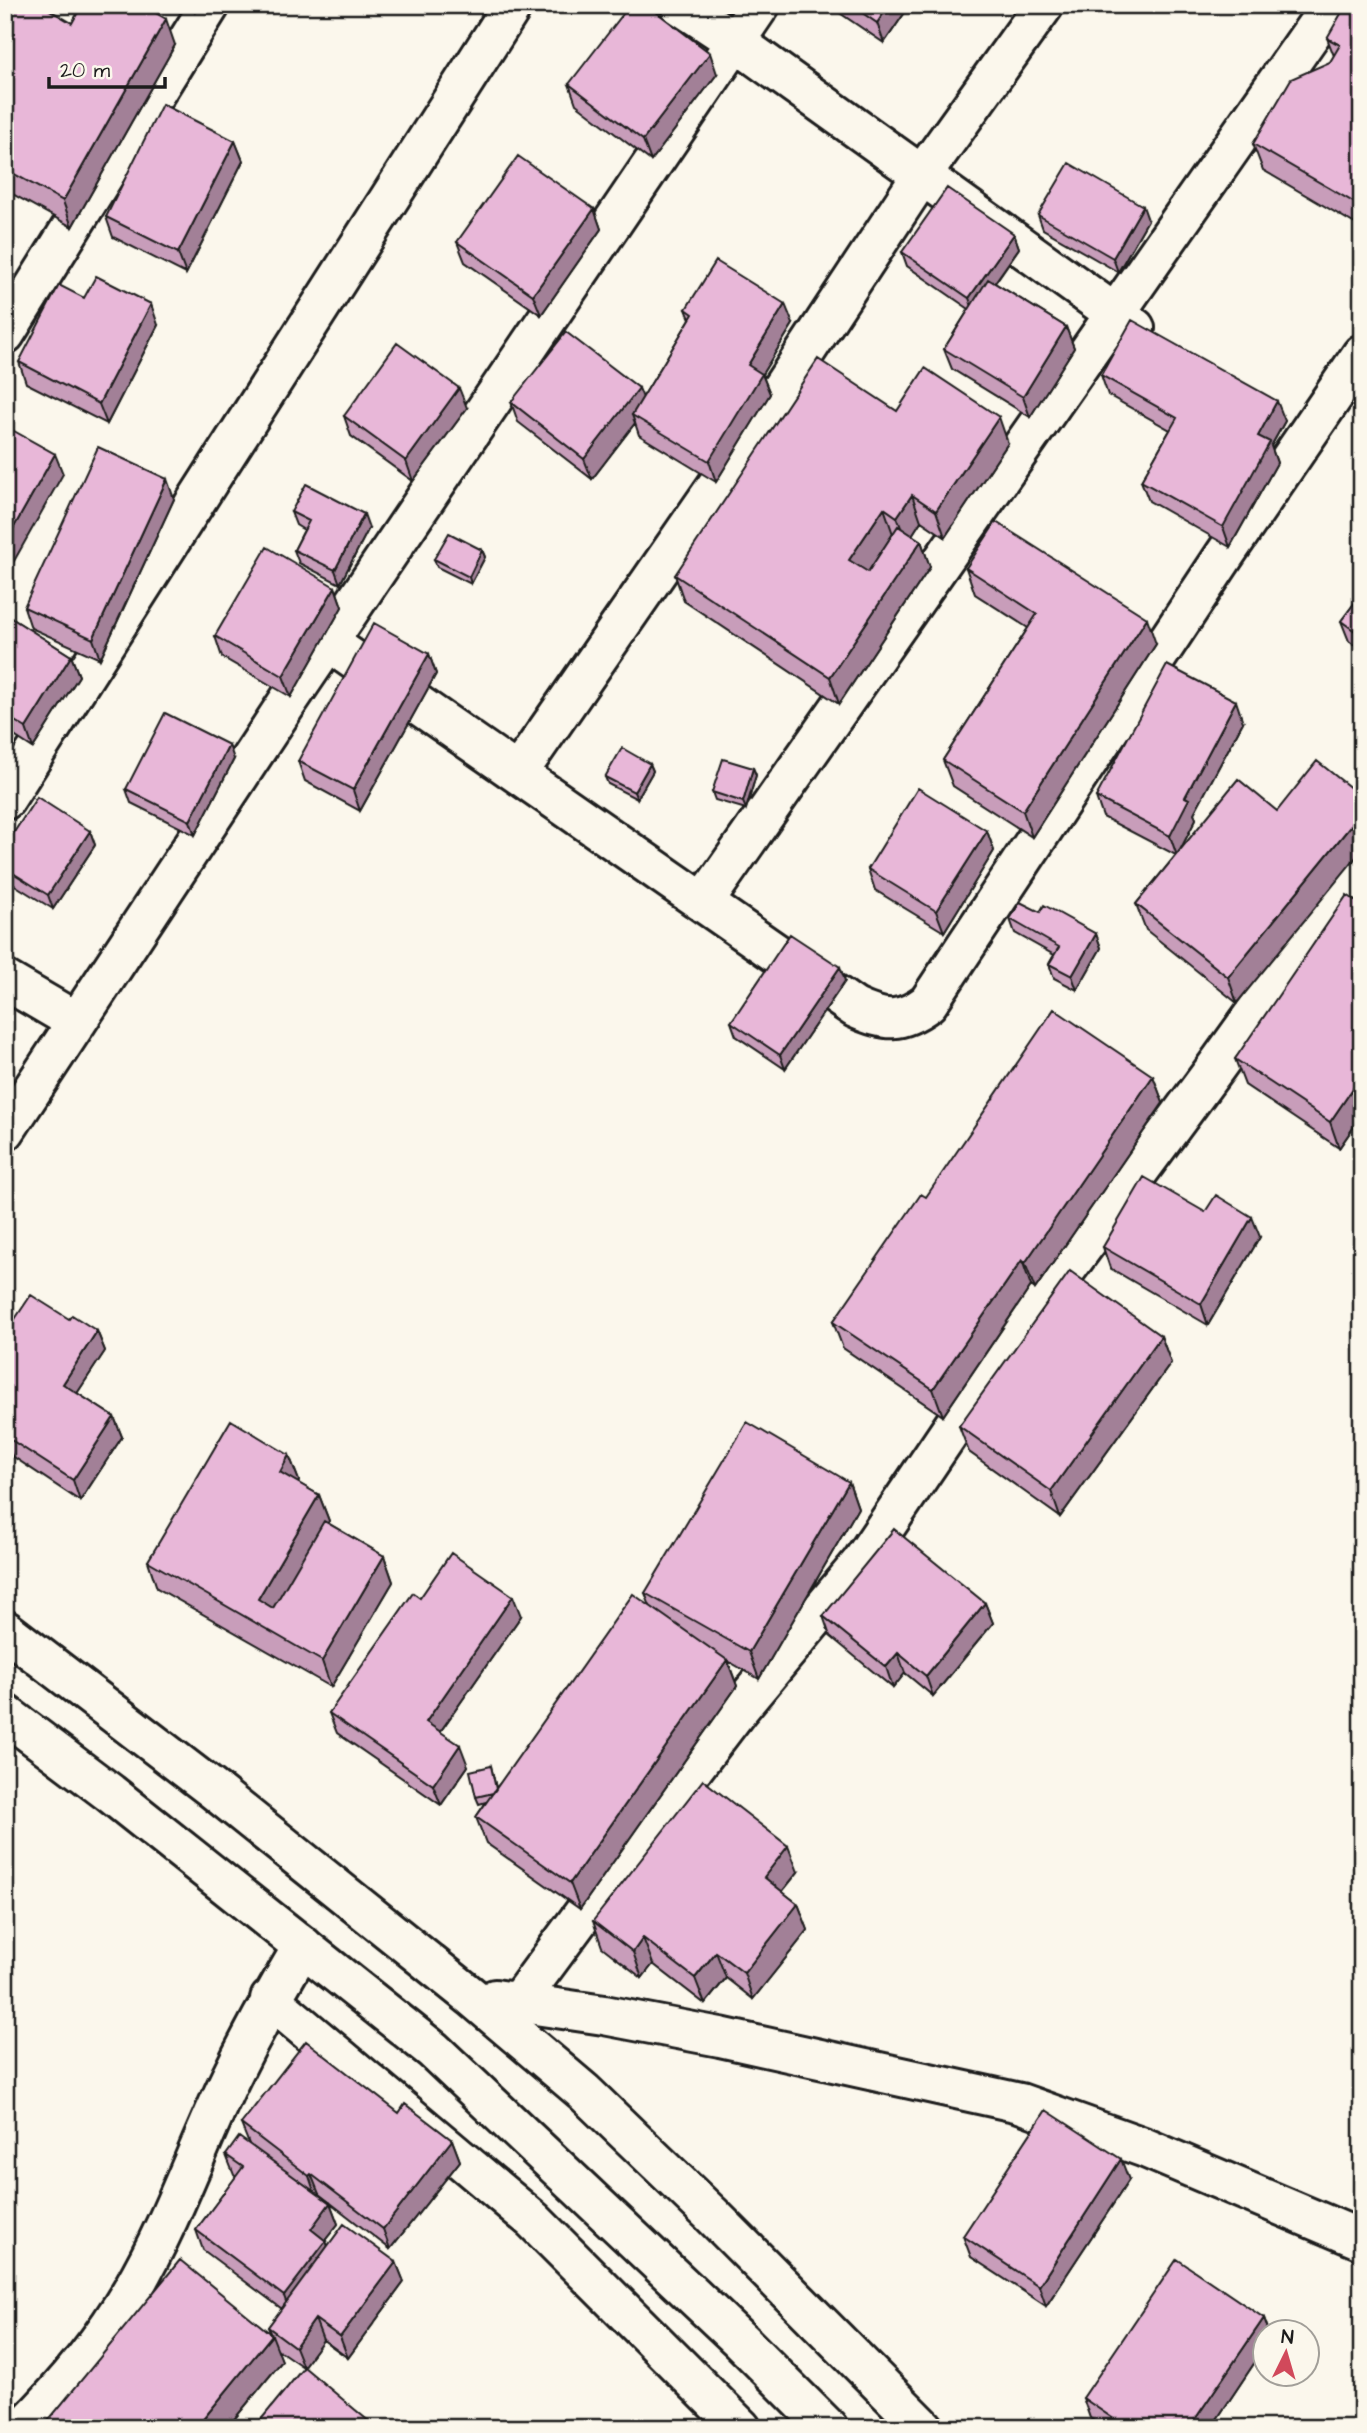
<svg xmlns="http://www.w3.org/2000/svg" width="1367" height="2433" viewBox="0 0 1367 2433" font-family="'Architects Daughter',sans-serif">
<style>
.lines{fill:none;stroke-linecap:round;stroke-linejoin:round}
.street-casing{stroke:#1c1c1c;stroke-width:44}
.highway-casing{stroke:#1c1c1c;stroke-width:44}
.street{stroke:#fbf7ec;stroke-width:38}
.highway{stroke:#fbf7ec;stroke-width:38}
.wall{fill:#c89dba;stroke:#1c1c1c;stroke-width:2}
.shaded-wall{fill:#a28097;stroke:#1c1c1c;stroke-width:2}
.building{fill:#e8b7d8;stroke:#1c1c1c;stroke-width:2}
</style>
<rect width="100%" height="100%" fill="#fbf7ec"/>
<filter id="ink" filterUnits="userSpaceOnUse"><feTurbulence type="fractalNoise" baseFrequency=".0143" numOctaves="2"/><feDisplacementMap in="SourceGraphic" scale="14" xChannelSelector="R" yChannelSelector="G"/><feConvolveMatrix kernelMatrix="1 2 1 2 8 2 1 2 1" color-interpolation-filters="sRGB"/></filter>
<g filter="url(#ink)">
<g class="lines">
<g class="street-casing">
<path id="street" d="M680,5L736,42L1135,328
M5,334L210,5
M328,642L855,1008C885,1022 901,1023 928,1003L1224,556L1362,354
M518,773L727,471L922,175L1044,5
M5,800L513,5
M704,902L1331,5
M5,980L77,1022
M5,1131L289,700L760,5
M270,1999L533,2220L741,2428
M495,1999L604,2015L720,2037L1020,2103L1143,2147L1362,2240
M518,2002L606,1883L738,1710L861,1563L983,1382L1216,1067L1362,864
M23,2428C64,2387 103,2340 132,2290C172,2222 197,2147 231,2077C253,2032 277,1989 303,1946"/>
</g>
<g class="highway-casing">
<path id="highway" d="M5,1630L214,1790L472,1997L584,2092L711,2214L924,2428
M5,1714L110,1793L433,2050L740,2340L828,2428"/>
</g>
<use href="#street" class="street"/>
<use href="#highway" class="highway"/>
</g>
<path class="wall" d="M5,5L72,23L175,45L72,227L5,190Z
M182,5H199L195,12Z
M828,5H910L884,43Z
M1362,5V228L1263,170L1253,144L1330,62L1334,56L1327,38Z
M717,74L651,161L576,104L569,84Z
M235,141L243,161L186,274L113,237L106,217Z
M594,209L601,229L541,315L465,262L457,242Z
M1038,215L1148,220L1118,272L1043,229Z
M1014,234L1019,248L995,283L1066,327L1074,348L1030,417L952,369L944,349L969,309L907,266L902,252Z
M84,298L158,325L107,424L26,383L19,362Z
M686,309L793,324L762,374L770,394L716,482L639,435L635,423L592,479L518,422L511,402L643,397L690,319Z
M1101,375L1285,421L1271,446L1277,463L1230,547L1149,501L1141,481L1170,430L1108,395Z
M467,408L413,481L351,436L344,416Z
M897,411L1008,443L945,537L921,521L912,535L921,541L930,567L839,704L684,601L675,575Z
M174,499L100,659L31,628L24,607Z
M291,512L369,528L340,584L299,563L294,550L304,530L296,525Z
M482,550L485,557L471,584L437,567L434,559Z
M966,568L1156,644L1032,837L953,786L943,760L1028,628L975,594Z
M335,587L342,607L291,697L222,657L215,636Z
M1362,593V651L1349,641L1341,621Z
M5,614L71,656L79,676L33,748L5,730Z
M429,654L436,674L360,811L305,781L298,761Z
M1243,722L1194,813L1196,819L1180,850L1277,811L1237,1003L1146,930L1136,904L1176,855L1103,817L1096,797Z
M234,759L195,835L131,803L126,789Z
M650,764L653,771L637,799L608,784L605,777Z
M753,768L756,775L746,809L715,800L712,792Z
M90,831L95,845L53,909L5,879V846Z
M987,831L994,851L944,932L875,890L868,869Z
M1362,905V1115L1339,1148L1245,1085L1235,1059Z
M1040,912L1096,934L1101,948L1077,990L1054,978L1049,964L1054,955L1015,933L1010,919Z
M840,967L845,981L785,1069L736,1036L731,1022Z
M1153,1076L1163,1103L1035,1289L1031,1286L943,1416L843,1348L833,1322L926,1197Z
M1205,1212L1260,1237L1208,1325L1110,1268L1103,1247Z
M69,1319L97,1331L105,1351L77,1393L114,1417L122,1437L80,1501L12,1456L5,1467V1334Z
M1161,1336L1171,1363L1060,1517L969,1452L959,1426Z
M289,1455L299,1481L298,1483L319,1495L329,1521L328,1523L384,1556L393,1582L331,1687L157,1588L148,1561Z
M849,1482L858,1508L759,1679L728,1661L737,1686L580,1909L486,1843L476,1817L486,1802L479,1804L476,1797L491,1766L496,1788L650,1606L645,1593Z
M420,1598L521,1616L440,1732L468,1766L441,1805L337,1733L329,1713Z
M985,1603L993,1623L933,1696L905,1673L893,1688L830,1636L823,1616Z
M798,1872L782,1892L798,1904L808,1930L753,1999L726,1978L705,2004L653,1964L642,1978L602,1947L593,1921Z
M399,2113L452,2140L460,2161L390,2249L319,2194L318,2195L330,2203L338,2224L325,2240L328,2246L396,2262L404,2282L348,2358L323,2340L303,2367L277,2349L282,2361L227,2428H42L270,2333L268,2327L282,2309L203,2250L196,2230L236,2177L234,2175L226,2155L249,2144L241,2124Z
M1129,2180L1046,2306L971,2257L963,2236Z
M1264,2318L1269,2332H1265V2347L1211,2428H1104L1090,2418L1083,2398Z"/>
<path class="shaded-wall" d="M193,5H199L195,12Z
M889,5H910L884,43L877,23Z
M166,19L175,45L72,227L63,201Z
M710,53L717,74L651,161L643,140Z
M235,141L243,161L186,274L178,253Z
M1143,206L1148,220L1118,272L1113,258Z
M594,209L601,229L541,315L533,295Z
M1014,234L1019,248L974,312L969,298Z
M151,304L158,325L107,424L99,404Z
M785,304L793,324L762,374L770,394L716,482L709,461L748,365Z
M1066,327L1074,348L1030,417L1023,397Z
M459,388L467,408L413,481L406,461Z
M639,388L647,408L632,415L635,423L592,479L584,459Z
M1277,401L1285,421L1271,446L1277,463L1230,547L1223,527L1258,436Z
M999,417L1008,443L945,537L936,511Z
M55,454L63,474L5,577V543Z
M167,479L174,499L100,659L93,639Z
M912,495L921,521L907,543L897,517Z
M884,508L893,534L859,586L849,560Z
M364,514L369,528L340,584L335,570Z
M921,541L930,567L839,704L830,677Z
M482,550L485,557L471,584L469,577Z
M335,587L342,607L291,697L283,676Z
M1147,618L1156,644L1032,837L1023,811Z
M429,654L436,674L360,811L353,790Z
M71,656L79,676L33,748L26,728Z
M1236,701L1243,722L1194,813L1196,819L1177,856L1170,836L1185,797Z
M229,745L234,759L195,835L190,821Z
M650,764L653,771L637,799L634,792Z
M753,768L756,775L746,809L743,802Z
M1362,812V850L1237,1003L1228,977Z
M90,831L95,845L53,909L48,895Z
M987,831L994,851L944,932L936,911Z
M1096,934L1101,948L1077,990L1072,976Z
M840,967L845,981L785,1069L780,1055Z
M1362,1075V1115L1339,1148L1330,1122Z
M1153,1076L1163,1103L1035,1289L1025,1263Z
M1252,1217L1260,1237L1208,1325L1201,1304Z
M1022,1260L1031,1286L943,1416L933,1389Z
M97,1331L105,1351L70,1404L63,1384Z
M1161,1336L1171,1363L1060,1517L1051,1491Z
M114,1417L122,1437L80,1501L73,1480Z
M5,1437L12,1456L5,1467Z
M289,1455L299,1481L289,1498L280,1472Z
M849,1482L858,1508L759,1679L749,1652Z
M319,1495L329,1521L268,1625L258,1599Z
M384,1556L393,1582L331,1687L322,1661Z
M513,1596L521,1616L433,1742L426,1722Z
M985,1603L993,1623L933,1696L926,1676Z
M898,1653L905,1673L893,1688L886,1667Z
M727,1660L737,1686L580,1909L570,1883Z
M460,1745L468,1766L441,1805L433,1785Z
M788,1846L798,1872L773,1903L764,1877Z
M798,1904L808,1930L753,1999L744,1973Z
M643,1938L653,1964L642,1978L633,1952Z
M716,1952L726,1978L705,2004L695,1978Z
M452,2140L460,2161L390,2249L383,2229Z
M1121,2159L1129,2180L1046,2306L1039,2286Z
M311,2174L319,2194L316,2197L309,2176Z
M330,2203L338,2224L318,2249L311,2229Z
M326,2241L333,2261L291,2316L284,2296Z
M396,2262L404,2282L348,2358L340,2337Z
M1264,2318L1269,2332H1265V2347L1211,2428H1189Z
M315,2319L323,2340L303,2367L295,2347Z
M272,2335L282,2361L227,2428H196Z"/>
<path class="building" d="M5,5H41L72,23L82,5H142L166,19L63,201L5,169Z
M630,5H647L710,53L643,140L569,84Z
M851,5H889L877,23Z
M1346,5H1362V207L1253,144L1291,79L1330,62L1340,45L1327,38Z
M162,104L235,141L178,253L106,217Z
M518,156L594,209L533,295L457,242Z
M1069,163L1143,206L1113,258L1038,215Z
M947,188L1014,234L969,298L902,252Z
M716,261L785,304L748,365L762,374L709,461L632,415L693,314L686,309Z
M96,276L151,304L99,404L19,362L59,285L84,298Z
M988,279L1066,327L1023,397L944,349Z
M1132,320L1277,401L1258,436L1270,442L1223,527L1141,481L1177,418L1101,375Z
M566,332L639,388L584,459L511,402Z
M397,343L459,388L406,461L344,416Z
M818,359L897,411L925,368L999,417L936,511L912,495L897,517L884,508L849,560L868,572L898,526L921,541L830,677L675,575Z
M5,426L55,454L5,543Z
M98,447L167,479L93,639L24,607Z
M306,484L364,514L335,570L294,550L309,521L291,512Z
M996,522L1147,618L1023,811L943,760L1037,614L966,568Z
M449,533L482,550L469,577L434,559Z
M267,547L335,587L283,676L215,636Z
M1362,593V636L1341,621Z
M5,614L71,656L26,728L5,715Z
M374,623L429,654L353,790L298,761Z
M1167,665L1236,701L1185,797L1189,799L1170,836L1096,797Z
M165,713L229,745L190,821L126,789Z
M622,748L650,764L634,792L605,777Z
M723,759L753,768L743,802L712,792Z
M1317,761L1362,797V812L1228,977L1136,904L1238,779L1277,811Z
M918,788L987,831L936,911L868,869Z
M37,797L90,831L48,895L5,868V846Z
M1347,895L1362,905V1075L1330,1122L1235,1059Z
M1020,902L1040,912L1044,905L1096,934L1072,976L1049,964L1059,947L1010,919Z
M790,934L840,967L780,1055L731,1022Z
M1054,1009L1153,1076L1025,1263L1022,1260L933,1389L833,1322L921,1194L926,1197Z
M1144,1177L1205,1212L1216,1195L1252,1217L1201,1304L1103,1247Z
M1070,1271L1161,1336L1051,1491L959,1426Z
M31,1295L69,1319L72,1315L97,1331L63,1384L114,1417L73,1480L5,1436V1334Z
M231,1420L289,1455L280,1472L319,1495L258,1599L273,1608L324,1521L384,1556L322,1661L148,1561Z
M747,1422L849,1482L749,1652L645,1593Z
M894,1529L985,1603L926,1676L898,1653L886,1667L823,1616Z
M451,1553L513,1596L426,1722L460,1745L433,1785L329,1713L413,1593L420,1598Z
M633,1594L727,1660L570,1883L476,1817Z
M491,1766L496,1789L493,1793L476,1797L470,1771Z
M703,1780L788,1846L764,1877L798,1904L744,1973L716,1952L695,1978L643,1938L633,1952L593,1921Z
M306,2041L399,2113L405,2104L452,2140L383,2229L311,2174L309,2176L241,2124Z
M1046,2110L1121,2159L1039,2286L963,2236Z
M239,2137L330,2203L311,2229L326,2241L284,2296L196,2230L243,2167L226,2155Z
M344,2224L396,2262L340,2337L315,2319L295,2347L268,2327Z
M1177,2259L1264,2318L1189,2428H1127L1083,2398Z
M180,2260L272,2335L196,2428H42Z
M304,2367L377,2428H254Z"/>
</g>
<rect width="1367" height="2433" fill="none" stroke="#fbf7ec" stroke-width="28"/>
<rect x="14" y="14" width="1339" height="2405" fill="none" stroke="#1c1c1c" stroke-width="2.5" filter="url(#ink)"/>
<g transform="translate(1286 2353) rotate(5)"><circle r="33" fill="#fbf7ec" stroke="#a29f99" stroke-width="2"/>
<path d="M0-5L12 26L0 18L-12 26Z" fill="#d1495b"/>
<text y="-10" font-size="19" font-weight="bold" text-anchor="middle" fill="#1c1c1c">N</text>
</g>
<path d="M49 77v10h116v-10" fill="none" stroke="#1c1c1c" stroke-width="3.5"/>
<text x="60" y="77" font-size="21" fill="#1c1c1c" stroke="#fbf7ec" stroke-width="5" paint-order="stroke">20 m</text>
</svg>
